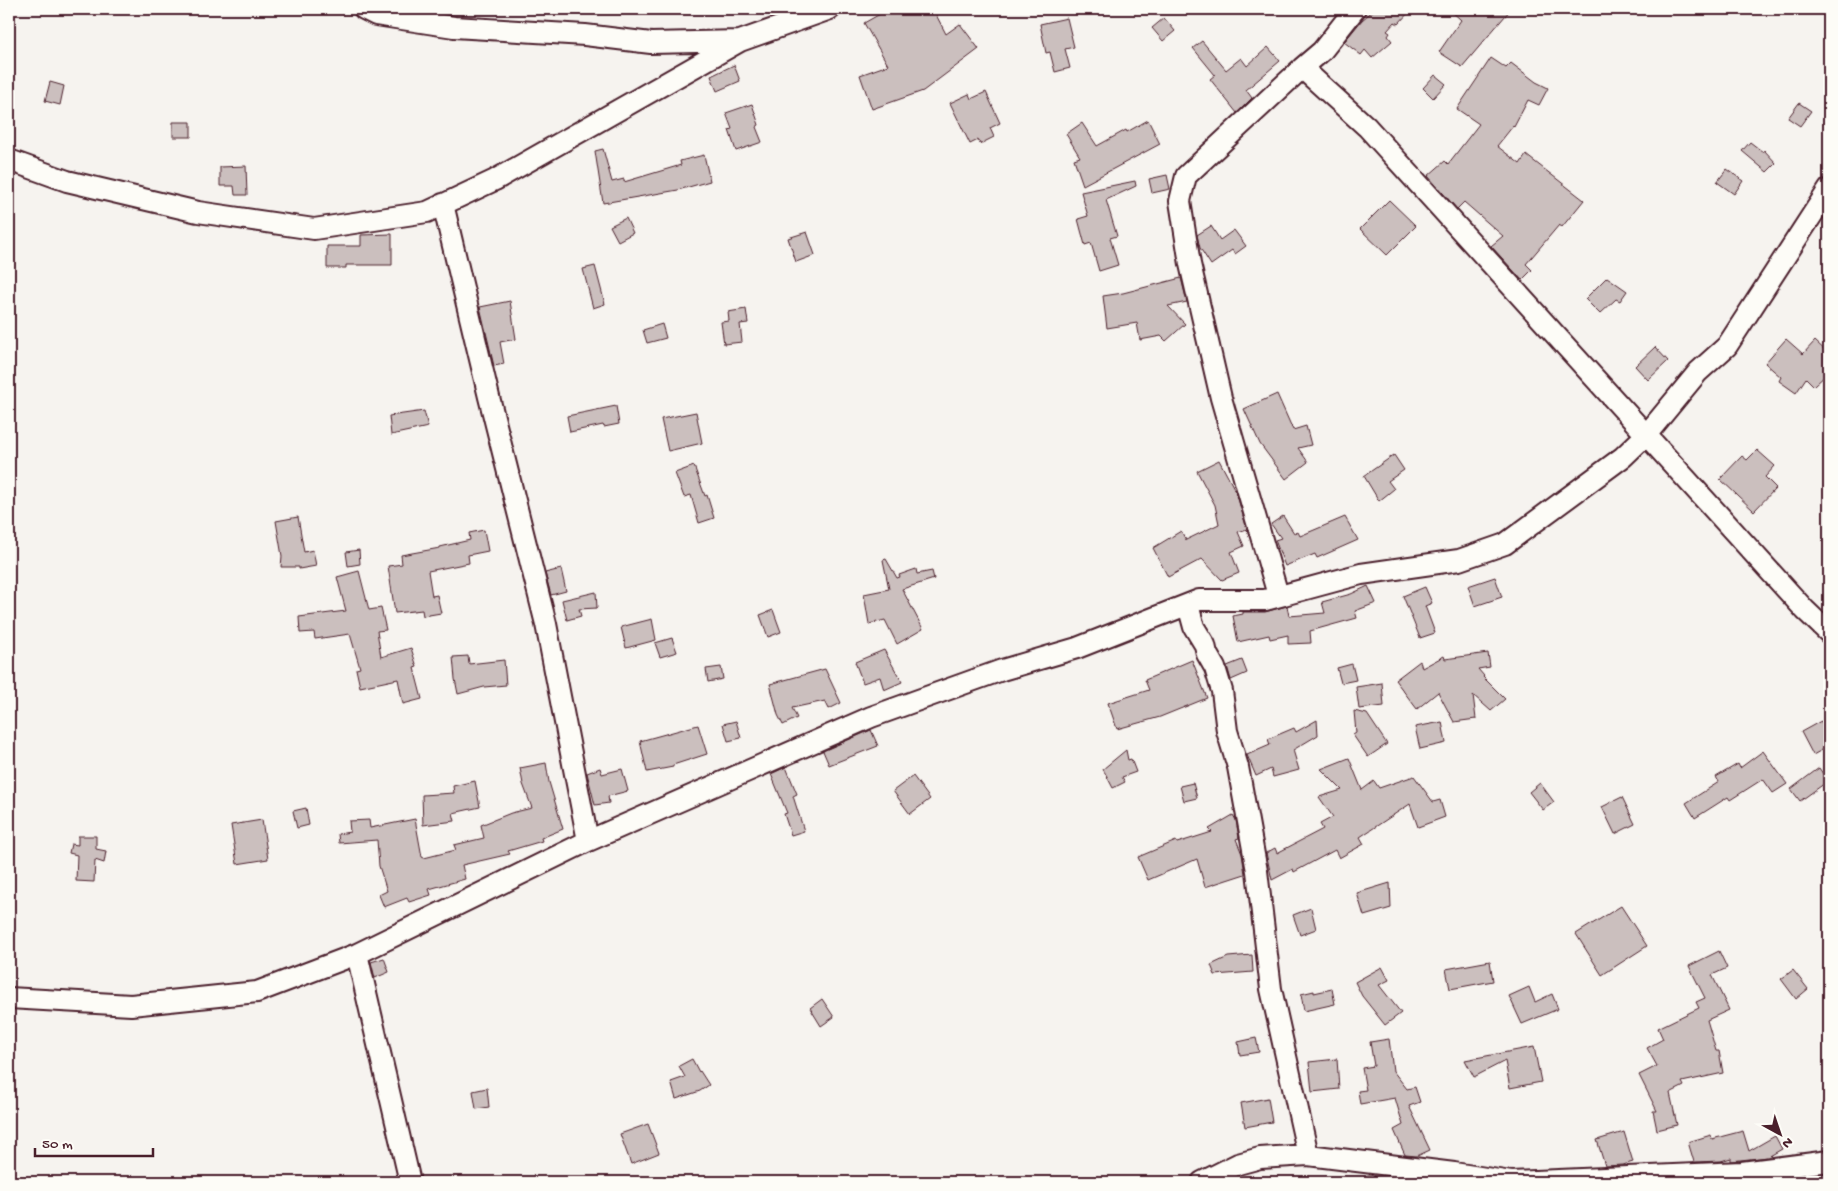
<svg xmlns="http://www.w3.org/2000/svg" width="1838" height="1191" viewBox="0 0 1838 1191" font-family="'Gochi Hand',sans-serif">
<style>
.building{fill:#cbbfbe;stroke:#4a1f2b}
.lines{fill:none;stroke-linecap:round;stroke-linejoin:round}
.minor-casing{stroke:#4a1f2b;stroke-width:24}
.minor{stroke:#fdfcf7;stroke-width:20}
</style>
<rect width="100%" height="100%" fill="#f6f3ef"/>
<filter id="ink" filterUnits="userSpaceOnUse"><feTurbulence type="fractalNoise" baseFrequency=".02" numOctaves="2"/><feDisplacementMap in="SourceGraphic" scale="10" xChannelSelector="R" yChannelSelector="G"/><feConvolveMatrix kernelMatrix="1 2 1 2 8 2 1 2 1" color-interpolation-filters="sRGB"/></filter>
<g filter="url(#ink)">
<path class="building" d="M877,9H933L946,34L960,24L979,49L923,91L872,109L860,75L888,65L864,23L880,14Z
M1375,9H1412L1398,24L1395,22L1387,31L1390,33L1388,36L1392,41L1372,58L1365,50L1361,55L1344,42L1362,20Z
M1449,9H1511L1462,67L1439,52L1461,20Z
M1067,18L1074,47L1065,49L1070,68L1055,72L1050,52L1046,53L1040,24Z
M1164,18L1175,31L1163,41L1152,28Z
M1202,41L1226,70L1241,58L1247,66L1268,47L1280,61L1246,90L1252,98L1237,113L1210,79L1215,75L1193,48Z
M1491,58L1506,68L1511,63L1536,82L1548,88L1539,105L1528,100L1514,127L1513,126L1497,146L1520,164L1526,155L1584,200L1562,227L1559,225L1526,264L1532,270L1522,280L1491,246L1503,236L1464,202L1457,209L1428,176L1445,161L1448,164L1479,124L1457,109Z
M734,65L740,81L717,91L711,76Z
M1435,75L1446,84L1433,98L1423,88Z
M50,82L64,86L60,105L45,101Z
M986,92L1000,123L990,128L994,137L980,144L978,140L970,144L950,103L969,94L971,99Z
M1799,103L1811,111L1800,126L1788,118Z
M752,104L759,125L756,127L762,142L736,151L729,130L732,129L726,113Z
M1148,120L1160,144L1083,185L1074,159L1080,157L1066,134L1082,123L1097,146L1126,130L1127,132Z
M173,122H191V137H173Z
M1750,142L1763,152L1764,150L1776,163L1767,172L1742,151Z
M603,149L612,182L624,179V182L681,165L680,161L704,155L710,181L678,190L603,203L595,151Z
M246,166L247,195H235L234,186H220V167Z
M1727,169L1743,181L1734,194L1717,182Z
M1167,175L1170,189L1152,193L1149,179Z
M1135,181L1136,186L1106,200L1117,236L1110,238L1118,265L1099,271L1091,243L1085,245L1078,219L1088,216L1081,192Z
M1389,200L1416,226L1387,255L1360,229Z
M626,218L633,233L618,241L610,226Z
M1211,226L1220,240L1234,230L1246,246L1235,254L1232,250L1211,265L1200,248L1197,235Z
M807,232L815,255L796,262L788,238Z
M392,234V265H346V268H327V246H361V235Z
M595,266L605,304L593,308L583,269Z
M1607,277L1627,291L1620,301L1616,299L1600,314L1585,299Z
M1181,278L1187,302L1168,306L1185,324L1166,341L1161,336L1140,340L1137,323L1107,328L1103,296L1123,293Z
M510,301L516,339L500,342L504,364L494,366L480,307Z
M746,309L748,323L740,324L742,342L724,344L721,322L729,321L728,312Z
M662,324L666,338L647,343L643,330Z
M1786,339L1803,354L1815,341L1829,354V372L1814,386L1806,378L1796,393L1779,381L1781,377L1765,363Z
M1655,347L1668,361L1648,380L1635,366Z
M1277,394L1293,430L1306,426L1311,445L1298,448L1308,462L1286,479L1260,444L1244,409Z
M616,406L619,424L604,427L603,425L570,432L567,416Z
M424,411L428,427L391,435L389,416Z
M696,412L702,443L668,451L661,419Z
M1757,450L1775,466L1765,477L1776,488L1754,511L1720,479L1742,456L1747,460Z
M1394,455L1404,470L1388,481L1394,489L1379,501L1364,476Z
M1219,460L1236,492L1247,529L1238,532L1244,546L1231,552L1239,573L1222,580L1202,559L1168,577L1153,548L1181,531L1186,540L1219,524L1215,505L1197,471Z
M694,466L705,496L707,495L714,518L699,523L691,495L684,497L675,473Z
M1283,516L1294,533L1298,532L1300,536L1345,517L1358,540L1317,558L1315,554L1285,566L1275,540L1281,538L1271,524Z
M298,517L304,552L313,550L316,566L299,569V567H281L282,556L276,521Z
M484,530L488,551L468,555L469,563L428,571L432,596L437,595L441,613L423,616L422,610L395,613L388,566L402,564L401,555L440,548V547L470,540L469,533Z
M359,550L360,564L348,566L346,552Z
M886,559L897,578L900,577L899,575L916,569L917,574L932,571L934,579L902,589L923,629L897,644L885,620L869,624L864,594L889,589L883,560Z
M561,569L566,591L551,595L545,573Z
M359,571L369,610L381,608L386,630L377,631L381,657L411,648L417,667L414,668L422,699L403,704L398,679L360,687L356,669L360,668L350,634L315,639L314,632L300,633L299,617L346,611L337,577Z
M1495,577L1502,597L1475,606L1468,586Z
M1368,586L1376,603L1355,611L1357,618L1310,631L1311,643L1288,644V635L1270,639L1269,635L1238,642L1233,616L1243,614V612H1265L1287,606L1289,616L1325,613L1322,602L1351,594Z
M1425,587L1432,603L1425,606L1435,633L1420,638L1403,596Z
M596,592L597,608L579,609L581,616L567,620L562,600Z
M773,610L781,632L768,637L760,615Z
M652,619L656,640L626,648L621,627Z
M672,638L677,652L660,657L655,643Z
M884,650L902,682L884,690L880,677L863,683L855,662Z
M1488,653L1490,667L1478,669L1484,676L1483,677L1505,699L1491,711L1473,695L1476,719L1454,722L1438,692L1417,709L1395,680L1420,661L1422,668L1444,656L1445,659Z
M468,656L469,664L504,660L506,685L484,687L458,694L455,679L453,657Z
M1192,660L1207,698L1160,717L1117,729L1108,703L1149,690L1145,680Z
M1242,660L1247,673L1231,680L1227,666Z
M1352,664L1356,680L1341,683L1337,668Z
M721,667L723,679L708,682L706,669Z
M825,669L841,703L829,709L825,701L792,708L797,718L783,725L778,715L770,684Z
M1382,683L1384,706L1359,709L1356,687Z
M1354,711L1367,714L1387,744L1368,757L1353,735L1356,733Z
M1317,720L1318,735L1293,750L1299,770L1273,777L1271,769L1256,776L1247,755L1270,745L1268,739L1294,728L1296,732Z
M736,721L741,738L728,741L723,724Z
M1821,721L1829,736V746L1813,755L1801,732Z
M1442,722L1446,743L1420,749L1415,727Z
M698,725L707,754L673,765V767L647,772L640,741Z
M871,730L878,746L829,765L823,751Z
M1126,750L1128,760L1131,759L1136,772L1122,777L1125,782L1113,788L1103,769Z
M1763,751L1787,784L1773,793L1763,779L1730,800L1728,797L1695,818L1686,803L1719,782L1716,777L1738,764L1740,768Z
M1349,758L1362,790L1374,781L1379,788L1414,776L1433,802L1440,800L1445,817L1418,827L1410,804L1360,837L1364,844L1339,858L1335,850L1294,872L1293,869L1272,880L1266,853L1275,848L1277,853L1323,829L1320,824L1333,817L1319,797L1342,790L1321,769Z
M546,763L549,782L563,829L541,838L542,841L508,851L510,854L462,865L465,879L429,889L431,895L409,902L407,898L384,907L379,895L387,891L379,866L377,840L339,843L338,834L350,832L349,821L369,820L370,828L415,819L422,857L424,858L456,850L454,845L484,838L481,825L511,813L532,808L523,784L520,768Z
M786,767L797,794L793,796L804,831L791,835L784,814L787,813L771,774Z
M600,768L602,774L622,769L628,791L608,796L609,803L595,805L587,773Z
M1819,768L1828,781L1800,801L1791,789Z
M913,776L930,799L910,814L893,791Z
M475,781L480,807L453,813L455,821L423,825L422,795L454,793L453,786Z
M1193,783L1197,798L1184,801L1180,786Z
M1540,783L1554,802L1543,810L1529,792Z
M1622,797L1635,824L1615,834L1602,807Z
M306,808L309,825L297,828L293,811Z
M1233,815L1236,820L1239,838L1236,839L1242,854L1245,874L1205,887L1197,859L1148,880L1138,857L1176,841L1177,843L1212,832L1209,829Z
M262,820L268,859L237,864L231,825Z
M78,836H96V849L106,851L104,863L95,860L94,882L76,881L77,855L69,853L71,844L78,845Z
M1390,883L1391,908L1364,916L1357,893Z
M1621,906L1647,946L1602,975L1576,934Z
M1311,908L1316,929L1300,935L1293,915Z
M1719,951L1727,968L1712,975L1729,1010L1707,1020L1716,1051H1719L1723,1073L1682,1082L1684,1086L1670,1093L1677,1125L1657,1130L1653,1111H1657L1639,1075L1657,1066L1647,1048L1663,1039L1658,1028L1699,1008L1696,1002L1705,998L1689,966Z
M1252,955L1253,972L1215,975L1211,965L1228,957Z
M384,958L389,972L375,978L371,962Z
M1490,961L1493,981L1450,989L1446,969Z
M1382,967L1389,980L1379,985L1401,1013L1385,1025L1362,996L1355,982Z
M1793,970L1808,989L1796,999L1781,979Z
M1529,987L1535,1002L1552,994L1558,1009L1522,1024L1509,996Z
M1332,989L1335,1004L1304,1011L1301,994L1314,991V993Z
M822,999L834,1017L821,1026L810,1008Z
M1256,1038L1259,1052L1240,1055L1238,1042Z
M1389,1039L1393,1071L1407,1089L1415,1087L1420,1102L1409,1106L1430,1150L1417,1156L1405,1155L1394,1130L1403,1125L1395,1098L1360,1104L1358,1091L1366,1090L1362,1068L1374,1066L1370,1042Z
M1534,1047L1541,1082L1510,1088L1505,1061L1474,1077L1465,1060Z
M692,1059L699,1072L700,1071L709,1085L700,1091L676,1099L671,1082L685,1077L679,1066Z
M1337,1059L1339,1089L1312,1092L1309,1062Z
M487,1088L489,1107L476,1109L473,1091Z
M1268,1098L1272,1122L1245,1127L1241,1103Z
M648,1124L659,1153L631,1164L620,1134Z
M1743,1131L1749,1151L1775,1136L1782,1149L1768,1157L1731,1161V1158L1721,1161L1694,1162L1688,1142L1711,1135L1712,1139Z
M1624,1132L1633,1162L1623,1165L1605,1166L1597,1140Z"/>
<g class="lines">
<g class="minor-casing">
<path id="minor" d="M364,9L376,15L454,27L585,35L651,43L740,41L830,9
M1302,68L1367,127L1805,610L1829,633
M9,160L67,181L198,212L314,229L427,212L495,180L740,41
M443,204L489,397L546,624L588,841
M1278,595L1221,398L1190,264L1180,201L1186,176L1302,68L1322,51L1355,9
M1188,605L1194,627L1205,645L1207,654L1215,668L1222,691L1227,731L1238,767L1257,871L1271,989L1308,1155
M357,954L410,1182
M9,998L131,1005L257,992L357,954L588,841L871,717L1002,670L1077,648L1199,600H1265L1361,574L1459,560L1505,544L1623,457L1647,434L1698,372L1727,346L1829,189
M1202,1182L1238,1164L1260,1158L1308,1155L1454,1173L1511,1182L1742,1172L1829,1161"/>
</g>
<use href="#minor" class="minor"/>
</g>
</g>
<rect width="1838" height="1191" fill="none" stroke="#fdfcf7" stroke-width="30"/>
<rect x="15" y="15" width="1808" height="1161" fill="none" stroke="#4a1f2b" stroke-width="2" filter="url(#ink)"/>
<g transform="translate(1780 1134) rotate(140)" stroke="#fdfcf7" stroke-width="4" paint-order="stroke">
<path d="M0-4L9 19L0 12L-9 19Z" fill="#4a1f2b"/>
<text y="-8" font-size="14" font-weight="bold" text-anchor="middle" fill="#4a1f2b">N</text>
</g>
<path d="M35 1148v8h118v-8" fill="none" stroke="#4a1f2b" stroke-width="2.5"/>
<text x="42" y="1148" font-size="15" fill="#4a1f2b" stroke="#fdfcf7" stroke-width="4" paint-order="stroke">50 m</text>
</svg>
